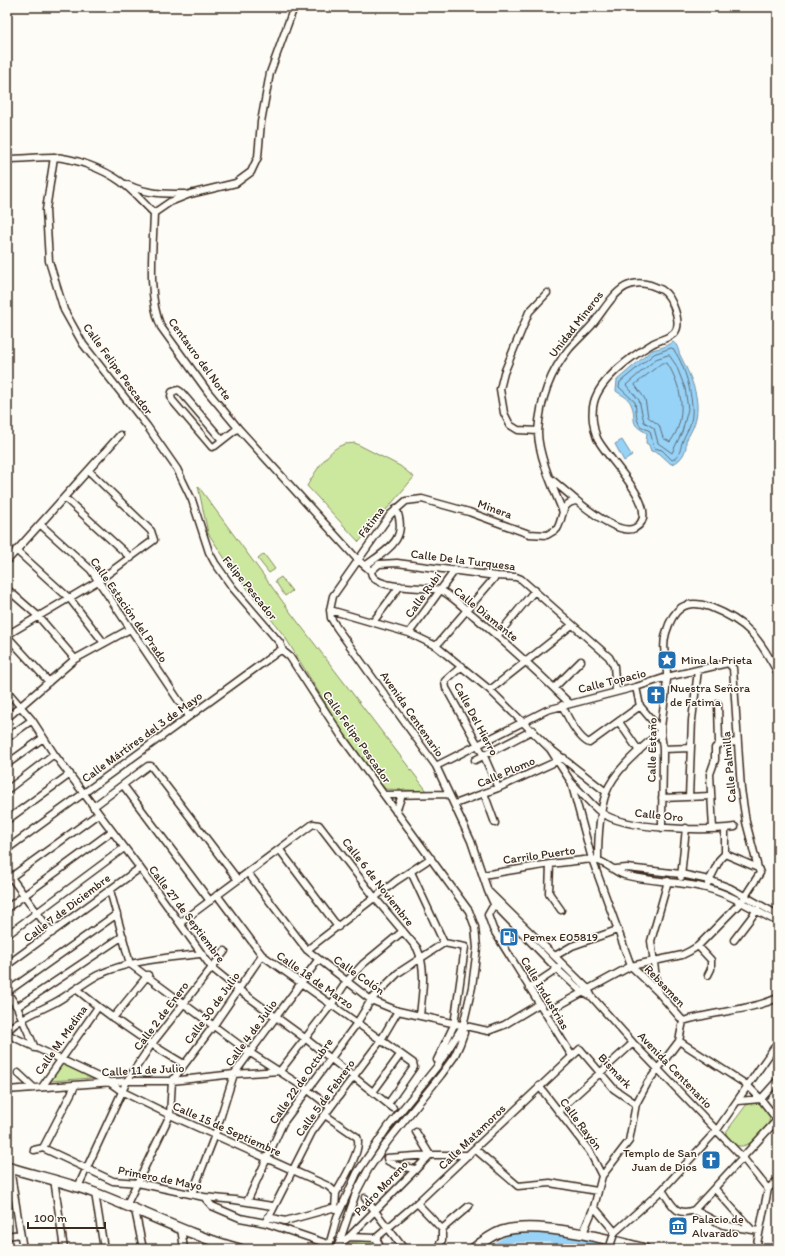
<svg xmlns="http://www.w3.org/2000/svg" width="785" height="1256" viewBox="0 0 785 1256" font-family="Itim,sans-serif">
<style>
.green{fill:#cce89f;stroke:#84895e}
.water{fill:#97d2f7;stroke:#728fa0}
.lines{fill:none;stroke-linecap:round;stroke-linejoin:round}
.shore{stroke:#606d75;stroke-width:1}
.river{stroke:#97d2f7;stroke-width:9}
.street-casing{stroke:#3b2a1e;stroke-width:9}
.secondary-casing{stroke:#3b2a1e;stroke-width:12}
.street{stroke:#fdfcf7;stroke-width:6}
.secondary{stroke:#fdfcf7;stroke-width:9}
.street-bridge-casing{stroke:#3b2a1e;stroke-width:9;stroke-linecap:butt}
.street-bridge{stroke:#fdfcf7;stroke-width:6}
.labels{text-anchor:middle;stroke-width:3;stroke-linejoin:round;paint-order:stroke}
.street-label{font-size:12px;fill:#3b2a1e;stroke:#fdfcf7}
.poi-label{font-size:12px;fill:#3b2a1e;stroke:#fdfcf7;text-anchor:start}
</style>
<rect width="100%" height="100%" fill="#fdfcf7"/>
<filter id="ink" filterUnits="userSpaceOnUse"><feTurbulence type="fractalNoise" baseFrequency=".025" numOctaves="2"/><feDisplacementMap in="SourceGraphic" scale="8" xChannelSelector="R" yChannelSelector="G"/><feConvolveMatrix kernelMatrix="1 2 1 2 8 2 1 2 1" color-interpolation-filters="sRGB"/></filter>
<g filter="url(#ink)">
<path class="green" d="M355,443L400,466L414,477L359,542L307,486C314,474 328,450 342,445C346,443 351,444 355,443Z
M198,486L291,613L427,791L385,789L343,732L285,637L229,565L208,533Z
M264,554L275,569L269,573L258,559Z
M281,577L292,591L285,596L275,581Z
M653,964L654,984L639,968Z
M63,1063L92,1078L50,1081Z
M754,1101L762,1104L770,1113L769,1123C759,1133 747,1154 732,1143C728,1140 726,1137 726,1132L747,1104Z
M375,1240L379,1249H343L349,1243Z"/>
<path class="water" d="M673,342C678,345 678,350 680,355C690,375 702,399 695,422C693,429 689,435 686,441C686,443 686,445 686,447C685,454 679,463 671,464L659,453L651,451L649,445L646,443L647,433C627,423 638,420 631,404C628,397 621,395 616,391L617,380L652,350C660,348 666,347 673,342Z
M622,440L632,456L624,461L615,444Z"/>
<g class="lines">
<path class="shore" d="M672,348C684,360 696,403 691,421C690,428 685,434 683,440C680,447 681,457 672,460L662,450L654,448L650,431L640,426L637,419L635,402L619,387L620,382L654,354Z
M669,355L676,365L685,388L688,409L682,432L672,453L658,443L654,428L644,422L639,400L626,385L656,359Z
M662,363H667C682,386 688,419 670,442L663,438L659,425L648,417L645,399L635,385Z"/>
<path class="river" d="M493,1249L511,1238H551L619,1249"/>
<g class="street-casing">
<path id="street" d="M54,157L46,210L49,261L64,310L83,344L147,426L177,469L192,500L209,552L215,563L232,587L280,643L283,651
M7,159C22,159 38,157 53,157C75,158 103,169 120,181C133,190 143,203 154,213C153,248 147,295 161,327L208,392L238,428L357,559L371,571C371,591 426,586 440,590C450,594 466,610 474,616C507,644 539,673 569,703
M128,185C147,194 165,194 185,194
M154,213L170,202L190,194L236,183L251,172L258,157L261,122L270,73L294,7
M538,431L518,430L510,425L504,413L500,389L504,373L529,312L547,293
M222,440L181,392L178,390L172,392L171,396L172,400L212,447L215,446L238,428
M551,479L577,501
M65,498L131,558
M563,512C554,490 538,455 538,432C540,402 549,373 569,349C576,341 585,333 592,325C612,300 624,269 662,290C672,296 682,323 675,332C671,338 658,340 652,344C632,356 600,379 594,402C591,413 593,428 597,438C605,457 665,511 635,528C620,536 590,511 577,501C560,502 564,518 557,529L547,535L529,534L469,512L422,499L406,501L390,515L333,596L330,610L331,618L337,628L436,766L471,841L488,891L494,904L557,969L582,992L592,997
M41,525L91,570L189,716
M16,550L70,599L104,643
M7,561L120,435
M365,566C388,549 409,540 396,508
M371,571L379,564L397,563L496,576L516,577L521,579L609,657L614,666L616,691
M7,589L38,616L75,659
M330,610L409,633L436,646L490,690L550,749L571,782L592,859L631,966L658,992L683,1021
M373,622L400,586
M409,633L455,570
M7,635L98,581L154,540L151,531L89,471
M7,636L49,682
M497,636L535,590
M436,646L496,576
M462,666L445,681L446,688L484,756L498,788
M636,687L640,706L661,731
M554,688L581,661
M490,690L572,625
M7,691L32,720L54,754L140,868L212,968L239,990L306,1039L393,1108
M718,704L719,744
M562,705C567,716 578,738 589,743L640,706
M7,718L75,659L130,629
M619,722L639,751
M7,738L32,720
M663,749L691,748
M552,750L606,792
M475,760L533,730
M7,764L43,738
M436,766L547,710L636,687L667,677L728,663L733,668L741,789L746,822L758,868
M572,783C580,791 594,808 602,813C625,830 707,831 735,827
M123,785L210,901
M7,790L54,754
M484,793L495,823
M689,797L692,720L698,670
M662,798L711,796
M455,804L498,788L564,758
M93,807L148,766H151L238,880
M396,812L402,795
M7,820L70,774
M662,828C662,802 663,777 663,751C663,744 661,737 661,730C662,713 666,696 667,679C668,663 661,650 666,633C673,609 685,598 710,607C748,622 759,638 778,673
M713,829L710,774L715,760V748L719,744L737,742
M7,849L279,651H283L290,657L342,737L384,795L449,794
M280,850L338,927
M598,860C598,839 599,813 606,793C615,769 643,747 661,731
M550,864L549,893L561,910
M616,869L627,868L681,874L709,880L730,888L778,915
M7,872L52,933
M411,872L444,943
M248,873L307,950L371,1000L398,1011L488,1031L504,1025L539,1004
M483,875L550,864L592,859C606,861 614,872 624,875C651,882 679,881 706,888C733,895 754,910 778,922
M681,877L686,828
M7,880L98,814
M708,883L720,859L725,854V829
M110,890L130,964
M489,892L588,989L592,997L633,1043L743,1158L768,1189
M217,895L262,955L413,1063L414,1067L388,1104
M496,901L488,915L493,929L572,1056
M7,908L111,832
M180,923L313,824L319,825L375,898L417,948C427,969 422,994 420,1016
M7,935L124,848
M734,940L757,910
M698,946L711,960V969L708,975
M307,950L396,881L431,858
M555,956L572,946L617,930
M130,964L249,1052L308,1090L330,1107
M7,965L140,868
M529,988L559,968
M76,989C110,1017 146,1042 184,1064
M7,992L117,914
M7,992L17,1007L35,1048
M658,992L651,941L668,881
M17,1007L123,936
M545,1013L631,966L682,955L690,951L698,946L742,901L760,873L758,868L725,854
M113,1018L148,975
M683,1021C715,1011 748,1011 778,998
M7,1031C21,1017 37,1012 54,1003C69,995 83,983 98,975C129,960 167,958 200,954
M7,1034L109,1082L123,1092L170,1115L328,1186L336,1193
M679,1041L747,1085L761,1099L778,1121
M18,1073L34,1088
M539,1086L590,1152L602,1176
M42,1087L98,1007
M7,1090L127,1081H172L234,1074L280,1071L331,1005L347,981L363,964L403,931
M373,1092L400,1055
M738,1101L761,1099L778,1080
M558,1111L633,1043
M325,1115L357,1137C363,1148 343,1181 336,1193
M43,1148L75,1086
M475,1149L518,1186L550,1183L597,1191
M34,1150L43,1148L113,1181L138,1183L204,1197L212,1206L240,1218L266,1223L328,1244
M10,1168L23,1249
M415,1169L398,1166L388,1161L387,1158L430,1155H469
M54,1179L64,1249
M78,1187L127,1081L151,1045L225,951
M715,1189L751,1229
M662,1190C672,1204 675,1217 694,1210L778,1119
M95,1193L104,1249
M192,1194L215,1135L234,1074L318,960
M204,1197L235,1200L272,1206
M365,1198L404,1249
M247,1202L283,1123L357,1023L371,1000L398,973L444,943L465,947L454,1025L437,1060
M417,1203L442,1229V1240L437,1249
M126,1206L170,1115L172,1081L214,1025L262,955
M594,1207L615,1232
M335,1209L336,1193
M135,1210L143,1249
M694,1210L723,1225L759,1231
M268,1217L285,1221L336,1207
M266,1223L312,1132L381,1040L398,1011
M181,1228L184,1249
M442,1229L469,1206
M583,1233L594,1207L602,1176L629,1141L636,1104L648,1082L679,1041L683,1021
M614,1234L615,1232L662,1190L717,1130L778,1042
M7,1236L20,1234
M349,1237L376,1238
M376,1238L417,1203L580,1049L614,1089L636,1104
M376,1238L381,1249
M338,1245L349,1237L430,1155L416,1132
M328,1249L337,1217L357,1173L388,1127L439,1064L463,1026
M337,1249L356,1193L368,1170L388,1141L441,1075L454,1057L460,1044L464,1033L463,1026L472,987L477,948L475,927L469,911L384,795
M756,1249L768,1189L774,1183L778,1181"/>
</g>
<g class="secondary-casing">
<path id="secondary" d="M7,1167C36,1176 66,1182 95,1193C143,1211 190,1236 240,1249
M473,1249C482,1242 491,1235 502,1231C537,1220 609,1239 645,1249"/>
</g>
<use href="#street" class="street"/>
<use href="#secondary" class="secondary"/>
<g class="street-bridge-casing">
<path id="street-bridge" d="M609,1249L614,1234"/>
</g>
<use href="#street-bridge" class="street-bridge"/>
</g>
</g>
<defs>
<g id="sight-square" transform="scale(1)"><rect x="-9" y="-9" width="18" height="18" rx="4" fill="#1f6fb2" stroke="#fdfcf7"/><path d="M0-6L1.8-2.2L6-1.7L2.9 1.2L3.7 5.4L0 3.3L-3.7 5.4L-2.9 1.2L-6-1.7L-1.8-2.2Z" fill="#fff"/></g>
<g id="church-square" transform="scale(1)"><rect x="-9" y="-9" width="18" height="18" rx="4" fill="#1f6fb2" stroke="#fdfcf7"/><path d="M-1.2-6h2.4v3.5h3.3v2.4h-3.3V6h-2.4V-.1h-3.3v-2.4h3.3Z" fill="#fff"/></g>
<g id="fuel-square" transform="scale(1)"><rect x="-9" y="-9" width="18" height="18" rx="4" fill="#1f6fb2" stroke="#fdfcf7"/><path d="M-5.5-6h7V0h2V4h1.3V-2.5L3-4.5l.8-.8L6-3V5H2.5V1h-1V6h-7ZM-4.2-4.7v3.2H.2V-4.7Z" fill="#fff"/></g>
<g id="museum-square" transform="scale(1)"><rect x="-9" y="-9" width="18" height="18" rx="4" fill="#1f6fb2" stroke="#fdfcf7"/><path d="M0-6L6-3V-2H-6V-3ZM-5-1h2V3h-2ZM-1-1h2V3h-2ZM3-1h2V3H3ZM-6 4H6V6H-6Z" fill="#fff"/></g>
</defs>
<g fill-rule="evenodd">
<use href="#sight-square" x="667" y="660"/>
<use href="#church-square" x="656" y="695"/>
<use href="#fuel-square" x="509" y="937"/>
<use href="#church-square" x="711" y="1160"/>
<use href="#museum-square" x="678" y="1226"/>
</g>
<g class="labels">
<g class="street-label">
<text transform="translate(576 324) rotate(-52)" y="4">Unidad Mineros</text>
<text transform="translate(200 359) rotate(54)" y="4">Centauro del Norte</text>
<text transform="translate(118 369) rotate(54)" y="4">Calle Felipe Pescador</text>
<text transform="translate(495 509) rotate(20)" y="4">Minera</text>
<text transform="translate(371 522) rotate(-53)" y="4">Fátima</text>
<text transform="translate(463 560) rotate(7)" y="4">Calle De la Turquesa</text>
<text transform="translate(250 588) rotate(51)" y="4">Felipe Pescador</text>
<text transform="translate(423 595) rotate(-54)" y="4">Calle Rubí</text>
<text transform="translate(129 610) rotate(55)" y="4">Calle Estación del Prado</text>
<text transform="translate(486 614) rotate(39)" y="4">Calle Diamante</text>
<text transform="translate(612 681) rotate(-14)" y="4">Calle Topacio</text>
<text transform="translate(412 714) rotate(55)" y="4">Avenida Centenario</text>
<text transform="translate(476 719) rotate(62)" y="4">Calle Del Hierro</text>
<text transform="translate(142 737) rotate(-36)" y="4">Calle Mártires del 3 de Mayo</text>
<text transform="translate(357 737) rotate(55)" y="4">Calle Felipe Pescador</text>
<text transform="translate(652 750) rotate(-89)" y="4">Calle Estaño</text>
<text transform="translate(729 767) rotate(-95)" y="4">Calle Palmilla</text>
<text transform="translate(506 772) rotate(-23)" y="4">Calle Plomo</text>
<text transform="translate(659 815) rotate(6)" y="4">Calle Oro</text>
<text transform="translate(539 855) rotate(-8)" y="4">Carrilo Puerto</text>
<text transform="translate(378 882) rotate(52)" y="4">Calle 6 de Noviembre</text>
<text transform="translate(67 908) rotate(-37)" y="4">Calle 7 de Diciembre</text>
<text transform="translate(187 914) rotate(53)" y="4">Calle 27 de Septiembre</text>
<text transform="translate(359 975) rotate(35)" y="4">Calle Colón</text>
<text transform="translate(315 980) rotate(35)" y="4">Calle 18 de Marzo</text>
<text transform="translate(665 986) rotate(46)" y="4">Rebsamen</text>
<text transform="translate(545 993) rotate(59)" y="4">Calle Industrias</text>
<text transform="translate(212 1008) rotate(-54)" y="4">Calle 30 de Julio</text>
<text transform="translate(161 1016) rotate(-53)" y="4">Calle 2 de Enero</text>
<text transform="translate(251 1033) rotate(-54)" y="4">Calle 4 de Julio</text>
<text transform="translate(61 1040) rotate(-55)" y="4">Calle M. Medina</text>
<text transform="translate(143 1070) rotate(-3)" y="4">Calle 11 de Julio</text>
<text transform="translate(675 1070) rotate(46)" y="4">Avenida Centenario</text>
<text transform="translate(615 1071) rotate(47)" y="4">Bismark</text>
<text transform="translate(301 1081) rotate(-55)" y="4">Calle 22 de Octubre</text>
<text transform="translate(325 1098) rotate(-54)" y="4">Calle 5 de Febrero</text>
<text transform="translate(581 1124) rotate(53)" y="4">Calle Rayón</text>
<text transform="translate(227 1129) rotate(24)" y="4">Calle 15 de Septiembre</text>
<text transform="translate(472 1137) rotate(-44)" y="4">Calle Matamoros</text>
<text transform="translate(160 1178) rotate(11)" y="4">Primero de Mayo</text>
<text transform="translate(381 1188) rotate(-46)" y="4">Padro Moreno</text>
</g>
<g class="poi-label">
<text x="681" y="664">Mina la Prieta</text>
<text x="670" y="692">Nuestra Señora<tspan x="670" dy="14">de Fatima</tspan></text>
<text x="523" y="941">Pemex E05819</text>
<text x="697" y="1157" text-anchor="end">Templo de San<tspan x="697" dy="14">Juan de Dios</tspan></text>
<text x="692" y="1223">Palacio de<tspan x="692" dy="14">Alvarado</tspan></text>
</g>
</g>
<rect width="785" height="1256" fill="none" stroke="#fdfcf7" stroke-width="24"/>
<rect x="12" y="12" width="761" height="1232" fill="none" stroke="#3b2a1e" stroke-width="1.5" filter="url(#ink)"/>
<path d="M28 1222v6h77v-6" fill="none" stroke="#3b2a1e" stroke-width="2"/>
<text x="34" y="1222" font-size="12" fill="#3b2a1e" stroke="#fdfcf7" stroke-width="3" paint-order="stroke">100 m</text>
</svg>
